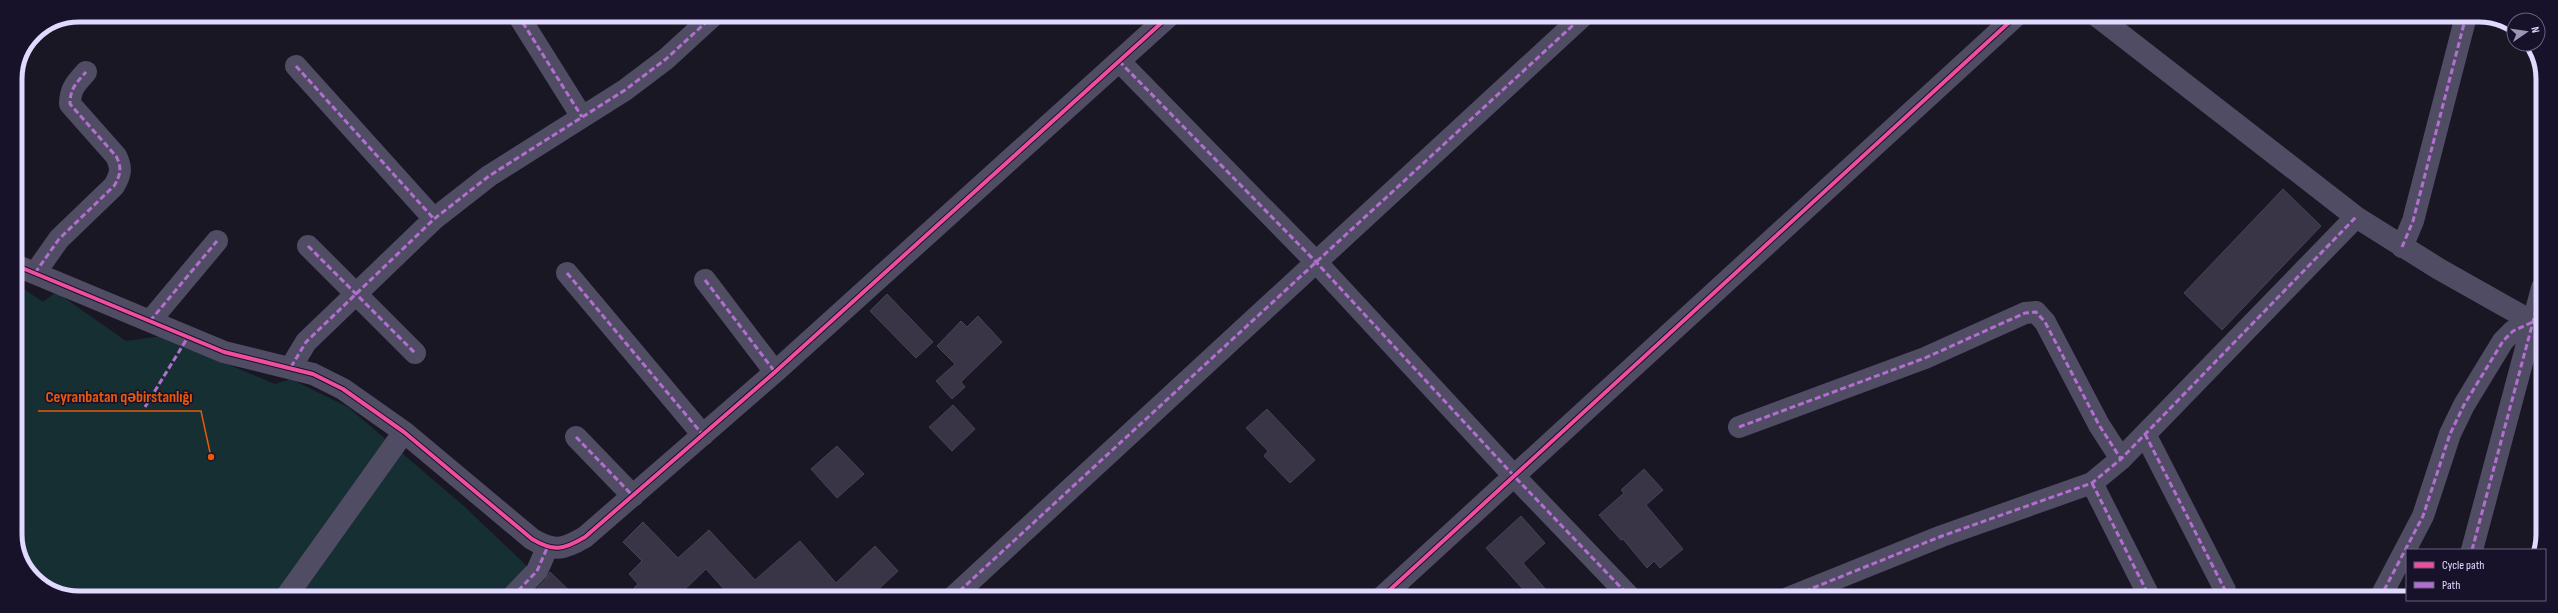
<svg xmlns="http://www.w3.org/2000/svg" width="2558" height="613" viewBox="0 0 2558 613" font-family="'Sofia Sans Condensed',sans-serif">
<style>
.green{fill:#152f32}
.building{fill:#393546;stroke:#474258}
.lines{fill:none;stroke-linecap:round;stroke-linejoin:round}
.minor{stroke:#4f4c64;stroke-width:22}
.quiet{stroke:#b36fd0;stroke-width:3;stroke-dasharray:6 3;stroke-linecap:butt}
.cycleway-casing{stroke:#17112a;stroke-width:6}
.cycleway{stroke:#ef4d9e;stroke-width:4}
.rim{fill:none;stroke:#e1daff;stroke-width:5}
.leader{fill:none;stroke:#e8590c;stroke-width:1.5}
.callout-dot{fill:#e8590c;stroke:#17112a;stroke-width:1.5}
.callout-label{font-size:16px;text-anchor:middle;font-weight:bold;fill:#e8590c;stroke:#17112a;stroke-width:3;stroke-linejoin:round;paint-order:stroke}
</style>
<rect width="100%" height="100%" fill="#1a1724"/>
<path class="green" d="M15,283L43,302L56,292L126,341L161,336L275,384L291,379L348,407L465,507L530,569L500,597H66L31,576L16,542Z"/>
<path class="building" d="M2283,189L2321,226L2222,330L2184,293Z
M887,294L933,342L916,358L870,311Z
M978,316L1002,342L961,382L965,387L952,399L936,381L955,364L937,346L961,321L967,327Z
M953,405L975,429L952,451L929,427Z
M1267,409L1315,460L1290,483L1264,456L1268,451L1246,428Z
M837,446L864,474L837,498L811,469Z
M1644,469L1663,490L1646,505L1683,549L1660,568L1654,561L1647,568L1623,539L1621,540L1599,515L1624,493L1621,490Z
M1521,516L1545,543L1523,563L1553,598H1531L1486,548Z
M643,522L678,558L709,530L755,580L800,541L836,583L875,546L898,571L870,597H731L706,569L677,597H642L634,588L638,584L629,574L642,561L623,542Z
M550,572L576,597H529L546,579Z"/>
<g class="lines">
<path class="minor" d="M518,15L582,117
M2097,16L2356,217L2439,269L2542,327
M1119,61L1316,262L1514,476L1631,598
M296,66L434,219
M308,246L415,353
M2402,247L2413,221L2466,16
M15,265L224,352L313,374L343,389L404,432L532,539C554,552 563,550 585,537L775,372L1169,16
M35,273L59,239L114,186C121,174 122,168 116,156L70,104C70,89 76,83 86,72
M567,273L703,435
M705,280L775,372
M150,321L217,241
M291,367L306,342L434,219L489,176L625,90L666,59L714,15
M1739,427L1925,358L2025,313L2036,312L2045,322L2099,425L2121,459
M2145,434L2225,590
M576,437L633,496
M2092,483L2150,598
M2472,550L2542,288
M286,597L404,432
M512,597L537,571L547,548
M953,597L1583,16
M1382,597L2016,16
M1788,598L1942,536L2092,483L2121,459L2356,217
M2380,598L2423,516L2450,434L2464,405L2503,341L2513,331L2533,322"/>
<path class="quiet" d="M518,15L582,117
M1119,61L1316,262L1514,476L1631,598
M296,66L434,219
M308,246L415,353
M2402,247L2413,221L2466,16
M35,273L59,239L114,186C121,174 122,168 116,156L70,104C70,89 76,83 86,72
M567,273L703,435
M705,280L775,372
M150,321L217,241
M291,367L306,342L434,219L489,176L625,90L666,59L714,15
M145,407L188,337
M1739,427L1925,358L2025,313L2036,312L2045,322L2099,425L2121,459
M2145,434L2225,590
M576,437L633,496
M2092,483L2150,598
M2472,550L2542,288
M512,597L537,571L547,548
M953,597L1583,16
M1788,598L1942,536L2092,483L2121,459L2356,217
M2380,598L2423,516L2450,434L2464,405L2503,341L2513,331L2533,322"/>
<g class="cycleway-casing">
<path id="cycleway" d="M15,265L224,352L313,374L343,389L404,432L532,539C554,552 563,550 585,537L775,372L1169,16
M1382,597L2016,16"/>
</g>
<use href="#cycleway" class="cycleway"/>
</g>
<path d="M0 0H2558V613H0ZM79 22H2479A57 57 0 0 1 2536 79V534A57 57 0 0 1 2479 591H79A57 57 0 0 1 22 534V79A57 57 0 0 1 79 22Z" fill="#17112a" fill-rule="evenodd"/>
<path class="rim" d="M79 22H2479A57 57 0 0 1 2536 79V534A57 57 0 0 1 2479 591H79A57 57 0 0 1 22 534V79A57 57 0 0 1 79 22Z"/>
<path class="leader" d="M211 457L201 411H38"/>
<circle class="callout-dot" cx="211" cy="457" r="4"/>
<g class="callout-label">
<text x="119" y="402">Ceyranbatan qəbirstanlığı</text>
</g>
<rect x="2406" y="549" width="140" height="52" fill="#17112a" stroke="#68617f"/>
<rect x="2414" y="562" width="20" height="6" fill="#ef4d9e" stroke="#68617f"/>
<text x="2442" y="569" font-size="12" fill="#e1daff">Cycle path</text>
<rect x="2414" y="582" width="20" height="6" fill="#b36fd0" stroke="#68617f"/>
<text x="2442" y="589" font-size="12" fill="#e1daff">Path</text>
<g transform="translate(2526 32) rotate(77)"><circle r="19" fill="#17112a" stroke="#68617f"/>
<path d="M0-3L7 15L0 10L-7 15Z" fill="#9b96b2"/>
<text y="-6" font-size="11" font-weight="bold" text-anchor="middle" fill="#e1daff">N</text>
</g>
</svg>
